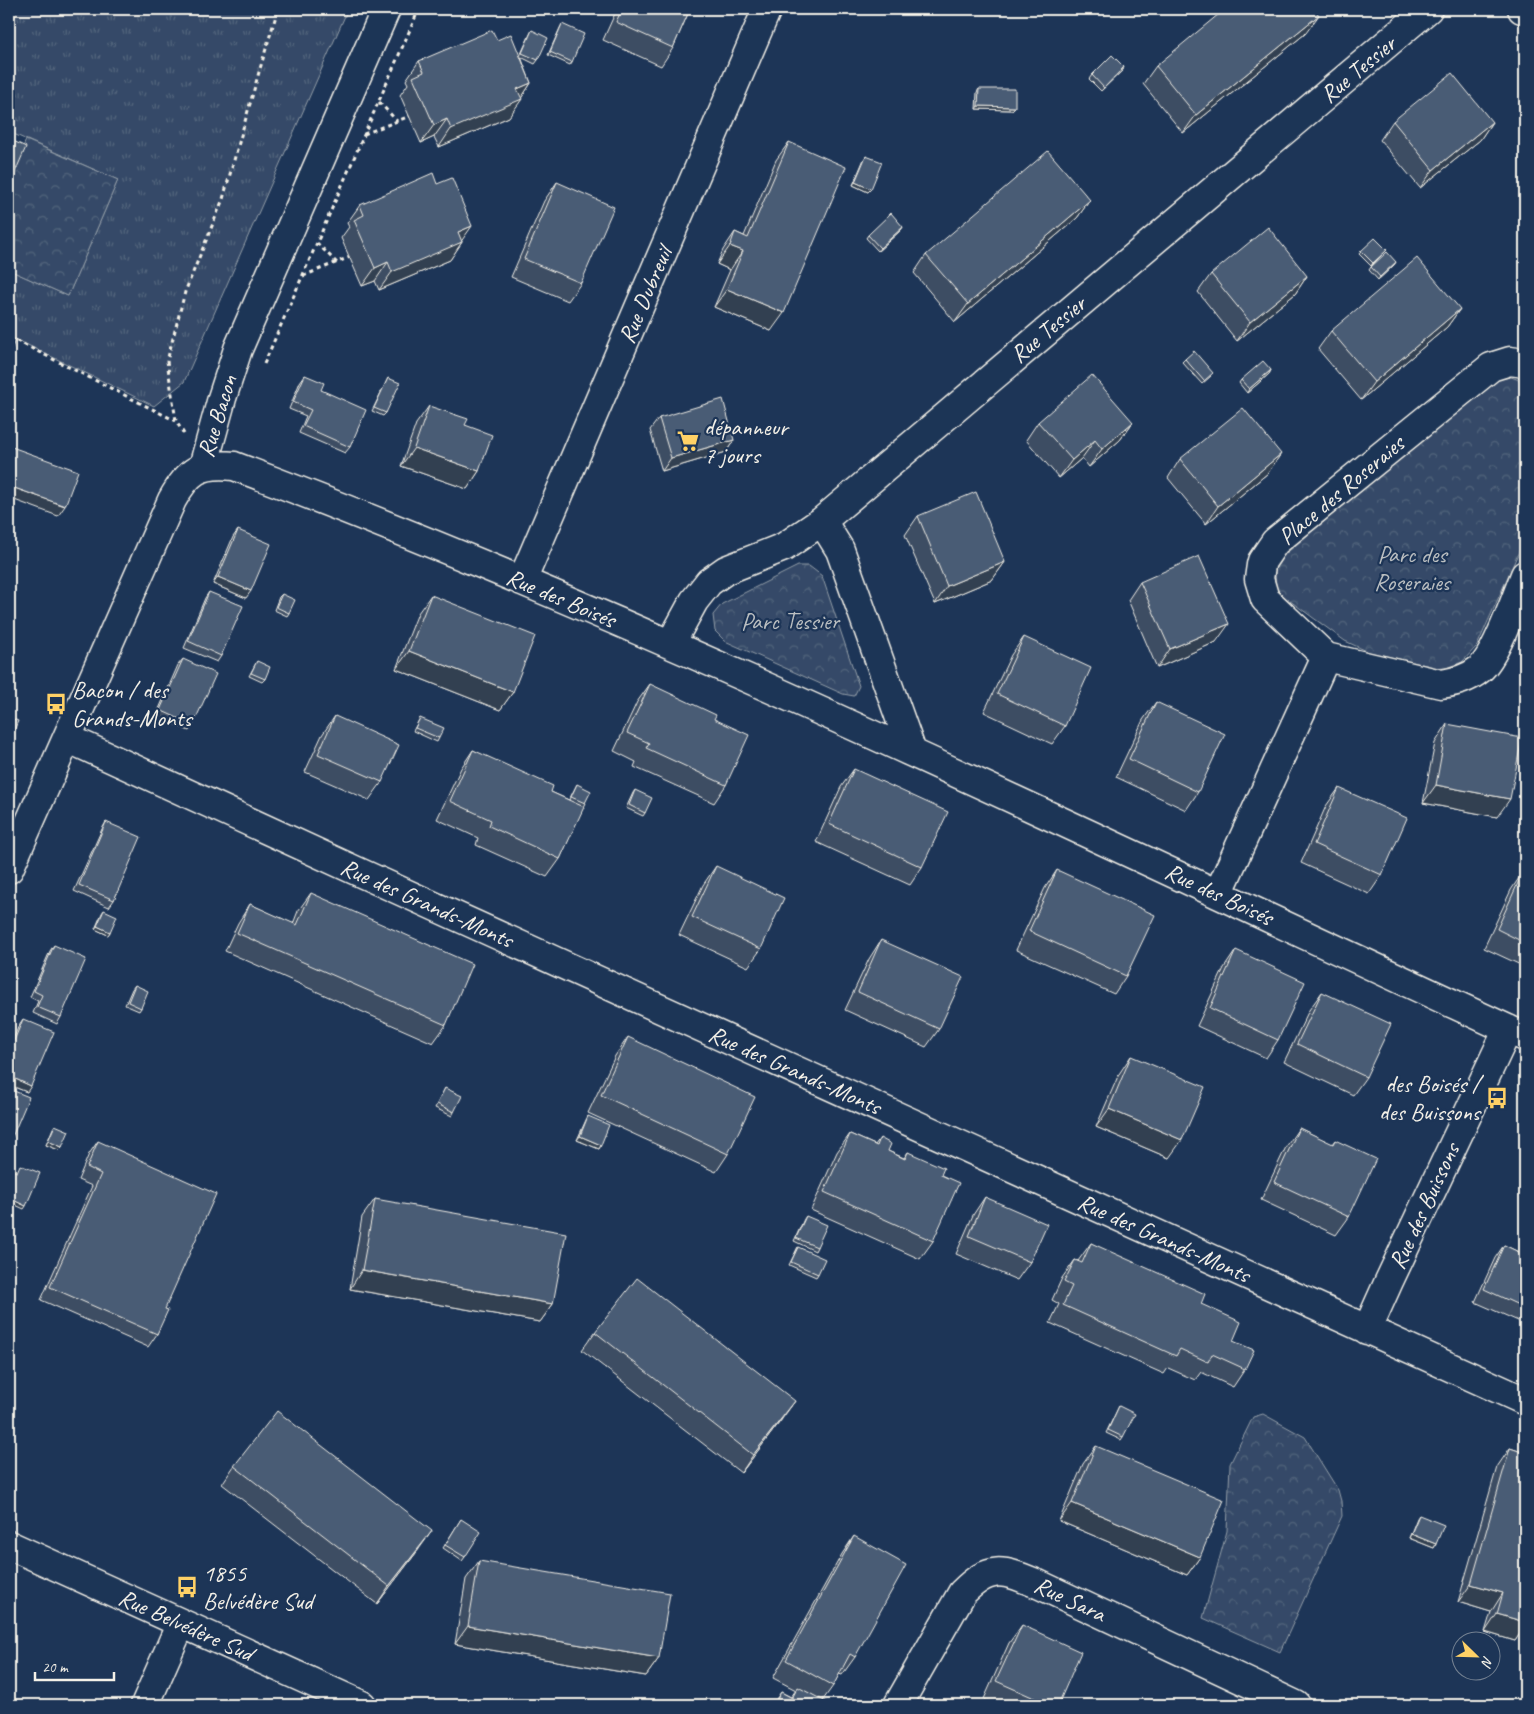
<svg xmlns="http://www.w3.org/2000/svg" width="1534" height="1714" viewBox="0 0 1534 1714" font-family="Caveat,sans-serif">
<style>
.grass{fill:url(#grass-tufts);stroke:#949ea8}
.forest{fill:url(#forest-crowns);stroke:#949ea8}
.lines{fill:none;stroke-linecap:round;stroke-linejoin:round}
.minor-casing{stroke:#f4f1e8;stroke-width:31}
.path{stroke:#f4f1e8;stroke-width:3;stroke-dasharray:4 4;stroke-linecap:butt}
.minor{stroke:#1d3557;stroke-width:28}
.wall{fill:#3e4e64;stroke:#f4f1e8}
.shaded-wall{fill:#324051;stroke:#f4f1e8}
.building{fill:#485b74;stroke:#f4f1e8}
.labels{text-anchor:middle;stroke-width:4.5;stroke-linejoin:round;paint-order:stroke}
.street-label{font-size:24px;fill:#f4f1e8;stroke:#1d3557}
.poi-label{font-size:24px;fill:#f4f1e8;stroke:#1d3557;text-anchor:start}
.park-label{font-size:24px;fill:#bbbfc1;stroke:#1d3557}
</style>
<defs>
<pattern id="grass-tufts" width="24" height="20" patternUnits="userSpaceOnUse" patternTransform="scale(1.25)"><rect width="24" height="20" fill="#354a67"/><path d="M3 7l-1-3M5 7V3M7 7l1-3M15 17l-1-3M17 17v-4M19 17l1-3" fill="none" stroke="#53657d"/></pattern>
<pattern id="forest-crowns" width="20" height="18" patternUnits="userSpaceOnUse" patternTransform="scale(1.25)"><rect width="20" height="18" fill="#354a67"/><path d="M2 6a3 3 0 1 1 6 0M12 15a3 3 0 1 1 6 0" fill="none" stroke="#53657d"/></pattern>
</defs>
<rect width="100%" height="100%" fill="#1d3557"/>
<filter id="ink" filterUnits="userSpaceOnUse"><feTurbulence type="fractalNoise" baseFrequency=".02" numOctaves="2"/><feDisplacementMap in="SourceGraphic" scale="10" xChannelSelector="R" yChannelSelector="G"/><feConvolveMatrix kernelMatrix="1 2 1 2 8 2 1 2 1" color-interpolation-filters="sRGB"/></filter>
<g filter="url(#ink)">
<path class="grass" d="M9,9H348L184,382L154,406L9,336V270L68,296L118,180L9,132Z"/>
<path class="forest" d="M26,140L118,180L68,296L9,270V180Z
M1511,377L1525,382V538L1477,646L1462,662L1443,669L1369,652L1345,641L1286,598L1276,588L1275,570L1284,555L1484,389L1499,379Z
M798,566H809L822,576L859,686L854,696L843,694L725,641L715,631L713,615L722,604Z
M1263,1414L1305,1437L1338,1490L1341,1501L1342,1516L1280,1652L1203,1618L1227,1531L1230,1464L1253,1417Z"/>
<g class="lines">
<g class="minor-casing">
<path id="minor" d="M1522,9L1525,10
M1525,363L1510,361L1491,367L1275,542L1262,561L1261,565L1259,579L1265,599L1326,657L1441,684C1455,682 1468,679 1480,669C1497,655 1516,597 1525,575
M203,467L222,398L238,349L386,9
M822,521L840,550L912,752
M522,581L767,9
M671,643L694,601L709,582L726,570L784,547L822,521L1428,9
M67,738L361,873L1525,1401
M9,869L172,500C188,471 200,462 234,466C675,632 1097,840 1525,1037
M1218,894L1326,657
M1367,1330L1389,1281L1508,1029
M9,1545L362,1705
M145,1705L181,1623
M898,1705L962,1593C991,1564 1003,1570 1038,1584L1296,1705"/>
</g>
<path class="path" d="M379,102L397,121
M364,134L410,116
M317,243L337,263
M303,276L350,257
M9,337L176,421
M264,364L419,9
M184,434L176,421L167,361L185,292L223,199L259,72L278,9"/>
<use href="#minor" class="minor"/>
</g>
<path class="wall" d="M617,9H690L673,48L661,66L603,40Z
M562,24L572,62L570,65L548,55L560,28Z
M532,30L538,60L535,64L521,57L531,83L509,117L439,147L434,137L421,143L400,95L408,84L406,80L419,61L497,40L520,56L530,34Z
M1306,33L1183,133L1143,84L1156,66Z
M1124,67L1101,91L1089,79L1092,75Z
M979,89L1012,110L976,109L977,92Z
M1393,121L1492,122L1480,140L1420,188L1380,140Z
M789,142L771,331L714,307L730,270L717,264L723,250L735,232L744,236L776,160Z
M866,156L871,189L868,192L853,185L864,159Z
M557,182L581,283L568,301L511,277L544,201Z
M1090,200L1077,218L955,322L914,273L926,255Z
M360,205L462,241V242L450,260L379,290L375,281L362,286L341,238L349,227L347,223Z
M903,227L901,230L878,251L866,238L868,235Z
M1387,250L1371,266L1359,254L1361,251Z
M1396,262L1394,265L1378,280L1369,270L1371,267Z
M1211,274L1307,276L1295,294L1237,341L1198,292Z
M1460,309L1447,327L1361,400L1318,349L1331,331Z
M1185,359L1211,376L1202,384L1182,362Z
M1271,370L1269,374L1247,393L1239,383L1241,380Z
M305,375L321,390L350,447L345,453L299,433L306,416L289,409L300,382Z
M388,378L386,413L383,416L372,411Z
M429,406L465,425L479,471L467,489L401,466L416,424Z
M659,418L734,440L726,452L662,471L650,430Z
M1038,422H1133L1120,440L1089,467L1082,458L1059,478L1026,440Z
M1180,459L1268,473L1206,524L1168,478Z
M918,516L1005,562L992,580L935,604L905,535Z
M238,530L246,598L213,584L233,537Z
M1140,582L1216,642L1157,668L1128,600Z
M209,592L221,656L217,662L184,648L205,598Z
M282,594L289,613L287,616L274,610L279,597Z
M431,595L513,692L500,710L396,669L418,613Z
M1024,637L1065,726L1052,744L984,712L1011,655Z
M183,659L193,725L189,731L156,716L178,665Z
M257,661L265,679L262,682L249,676Z
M650,684L726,785L714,803L634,767L636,762L614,751L637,702Z
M1156,702L1198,792L1186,810L1116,777L1143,720Z
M335,716L382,782L369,800L305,772L322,735Z
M420,718L439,738L437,742L413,731Z
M1447,724L1497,817L1423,803L1435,743Z
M473,750L551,792L569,800L577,784L585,803L583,807L560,859L547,877L476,845L478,838L437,819L461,768Z
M854,769L922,867L910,885L816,842L841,787Z
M1339,788L1382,875L1369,894L1301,863L1326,806Z
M635,790L645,813L643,816L626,808L633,793Z
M106,822L114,900L109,907L74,891L102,829Z
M716,866L761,949L748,967L679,935L703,885Z
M1057,870L1126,976L1114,994L1016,950L1045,888Z
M1523,872L1525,873V967L1484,948L1511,890Z
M311,893L446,1025L433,1043L225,951L238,923L250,904L293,924L298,911Z
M104,910L110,932L108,935L95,929L102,913Z
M881,940L939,1029L926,1047L845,1010L869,959Z
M54,945L61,1017L57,1024L33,1013L38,1001L30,997L50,951Z
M1236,950L1278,1040L1266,1058L1197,1026L1224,968Z
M135,985L141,1008L139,1011L125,1005L132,989Z
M1322,992L1366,1077L1353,1095L1284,1062L1309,1010Z
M23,1019L27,1092L9,1085V1049L19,1025Z
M628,1037L728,1154L716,1172L588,1113L615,1056Z
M1131,1056L1169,1158L1096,1127L1119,1074Z
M445,1088L454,1112L452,1116L435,1108Z
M588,1116L601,1145L599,1149L577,1140L586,1120Z
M55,1125L62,1147L59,1150L46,1145L53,1128Z
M1299,1128L1332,1144L1335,1140L1349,1217L1336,1235L1261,1200L1286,1147Z
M850,1134L875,1145L880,1138L888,1151L904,1158L908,1152L941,1175L933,1241L920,1259L811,1210L837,1152Z
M1525,1139V1151L1521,1149Z
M98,1141L165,1309L157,1334L148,1347L41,1300L92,1186L78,1180L89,1154Z
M985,1197L1030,1262L1017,1280L956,1254L973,1215Z
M375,1199L553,1304L540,1322L350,1289L362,1217Z
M806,1216L817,1247L815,1251L794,1241L804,1219Z
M1091,1243L1201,1304L1233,1341L1245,1369L1233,1387L1201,1372L1195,1380L1168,1368L1164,1374L1050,1323L1059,1304L1052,1300L1062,1278L1075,1260L1078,1261Z
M1504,1245L1525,1255V1324L1475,1302L1495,1258Z
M798,1247L818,1274L816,1277L789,1265Z
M595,1332L782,1419L741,1473L582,1350Z
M1119,1406L1123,1437L1121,1440L1106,1433Z
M1096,1446L1200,1557L1187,1575L1059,1521L1083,1464Z
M1510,1448L1525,1453V1626L1515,1641L1485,1632L1491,1612L1458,1602L1497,1467Z
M234,1466L419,1549L377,1604L222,1484Z
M1419,1515L1436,1544L1434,1548L1409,1538L1417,1518Z
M461,1519L465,1557L462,1561L443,1548Z
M854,1536L855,1657L842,1675L839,1674L833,1686L823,1700L827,1705H772L781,1692L791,1697L796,1690L773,1678L842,1554Z
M479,1561L659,1658L646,1676L455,1644L466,1579Z
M1022,1625L1058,1705H997L984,1699L1009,1643Z"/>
<path class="shaded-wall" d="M1319,15L1306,33L1183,133L1196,115Z
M1124,67L1122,71L1101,91L1104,88Z
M531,83L520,100L522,99L509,117L439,147L451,129L517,89Z
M978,106L1015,107L1012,110L976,109Z
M447,119L434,137L421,143L434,125Z
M1492,122L1480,140L1420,188L1433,170Z
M855,182L871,189L868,192L853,185Z
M1090,200L1077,218L955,322L968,304Z
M472,226L460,243L462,242L450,260L379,290L392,272L458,232Z
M903,227L901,230L878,251L880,248Z
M730,246L743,251L730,270L717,264Z
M1387,250L1371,266L1373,263Z
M388,262L375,281L362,286L375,268Z
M1396,262L1394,265L1378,280L1380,277Z
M1307,276L1295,294L1237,341L1250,322Z
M727,289L784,313L771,331L714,307Z
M1460,309L1447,327L1361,400L1374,382Z
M1271,370L1269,374L1247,393L1249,389Z
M1133,422L1120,440L1089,467L1102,449Z
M734,440L726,452L662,471L671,458Z
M1095,440L1082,458L1059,478L1072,460Z
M414,448L479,471L467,489L401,466Z
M1281,454L1268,473L1206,524L1218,506Z
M9,486L65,506L58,516L9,498Z
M1005,562L992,580L935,604L947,586Z
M218,577L251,591L246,598L213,584Z
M1229,624L1216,642L1157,668L1170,649Z
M409,651L513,692L500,710L396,669Z
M1436,785L1510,799L1497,817L1423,803Z
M97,926L110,932L108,935L95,929Z
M9,1076L31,1086L27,1092L9,1085Z
M1109,1109L1182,1140L1169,1158L1096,1127Z
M580,1136L601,1145L599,1149L577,1140Z
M48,1141L62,1147L59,1150L46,1145Z
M9,1198L26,1206L24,1209L9,1202Z
M362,1270L553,1304L540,1322L350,1289Z
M795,1401L782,1419L741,1473L753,1455Z
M1072,1503L1200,1557L1187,1575L1059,1521Z
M432,1531L419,1549L377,1604L389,1586Z
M1411,1534L1436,1544L1434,1548L1409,1538Z
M1471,1584L1503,1593L1491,1612L1458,1602Z
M1497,1614L1525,1622V1626L1515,1641L1485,1632Z
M468,1626L659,1658L646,1676L455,1644Z"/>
<path class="building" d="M622,9H690L673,48L616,22Z
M1225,9H1314L1319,15L1196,115L1156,66Z
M562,24L584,34L572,62L550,52Z
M492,30L497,40L511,34L531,83L517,89L522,99L451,129L447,119L434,125L413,77L424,72L419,61Z
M532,30L548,38L538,60L522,53Z
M1112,55L1124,67L1104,88L1092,75Z
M1452,73L1492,122L1433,170L1393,121Z
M979,89H1015V107L978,106Z
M9,139L26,147L9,186Z
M789,142L846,167L784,313L727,289L743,251L730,246L735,232L748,238Z
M1048,151L1090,200L968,304L926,255Z
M866,156L882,162L871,189L855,182Z
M433,173L437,184L452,178L472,226L458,232L462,242L392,272L388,262L375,268L354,220L364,215L360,205Z
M557,182L614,207L581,283L524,259Z
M891,213L903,227L880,248L868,235Z
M1268,227L1307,276L1250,322L1211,274Z
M1375,238L1387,250L1373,263L1361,251Z
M1387,252L1396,262L1380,277L1371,267Z
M1417,258L1460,309L1374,382L1331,331Z
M9,338L15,340L9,356Z
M1194,351L1213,373L1204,381L1185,359Z
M1263,361L1271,370L1249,389L1241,380Z
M305,375L324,383L321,390L366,410L350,447L303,426L311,410L293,402Z
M1092,375L1133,422L1102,449L1095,440L1072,460L1038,422Z
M388,378L400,383L386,413L374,408Z
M723,399L734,440L671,458L659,418Z
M429,406L468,419L465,425L492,435L479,471L414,448Z
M1243,408L1281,454L1218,506L1180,459Z
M9,446L78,471L65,506L9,486Z
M976,492L1005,562L947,586L918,516Z
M238,530L271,544L251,591L218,577Z
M1199,556L1229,624L1170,649L1140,582Z
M209,592L243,606L221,656L188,641Z
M282,594L295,600L289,613L276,607Z
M431,595L535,636L513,692L409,651Z
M1024,637L1091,668L1065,726L997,694Z
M183,659L216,674L193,725L160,710Z
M257,661L270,667L265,679L251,673Z
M650,684L716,715L714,719L749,735L726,785L646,748L649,743L627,733Z
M1156,702L1225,734L1198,792L1129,759Z
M335,716L399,745L382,782L318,754Z
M9,717L18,721L9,742Z
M420,718L444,728L439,738L415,728Z
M1447,724L1522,738L1510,799L1436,785Z
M473,750L553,786L551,792L584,807L560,859L489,826L491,820L450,801Z
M854,769L948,812L922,867L829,824Z
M577,784L591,791L585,803L571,797Z
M1339,788L1407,818L1382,875L1314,844Z
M635,790L652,798L645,813L629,805Z
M106,822L141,837L114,900L79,885Z
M716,866L784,898L761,949L692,917Z
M1057,870L1155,915L1126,976L1029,931Z
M1523,872L1525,873V943L1497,929Z
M311,893L472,964L446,1025L237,933L250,904L297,925Z
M104,910L117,916L110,932L97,926Z
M881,940L963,977L939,1029L858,992Z
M54,945L86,959L61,1017L37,1007L42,995L34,991Z
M1236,950L1305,982L1278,1040L1210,1008Z
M135,985L148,991L141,1008L128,1002Z
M1322,992L1391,1024L1366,1077L1297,1044Z
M23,1019L54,1032L31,1086L9,1076V1053Z
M628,1037L755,1097L728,1154L601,1095Z
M1131,1056L1205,1087L1182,1140L1109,1109Z
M445,1088L462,1096L454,1112L437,1104Z
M9,1089L29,1097L9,1144Z
M588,1116L609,1125L601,1145L580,1136Z
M55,1125L69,1131L62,1147L48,1141Z
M1299,1128L1333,1144L1335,1140L1376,1159L1349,1217L1274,1182Z
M850,1134L877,1146L880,1138L891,1144L888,1151L905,1159L908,1152L944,1168L941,1175L959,1183L933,1241L824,1192Z
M98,1141L216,1194L165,1309L168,1310L157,1334L50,1287L101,1174L87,1167Z
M20,1165L40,1173L26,1206L9,1198V1179L12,1170L17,1172Z
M985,1197L1047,1224L1030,1262L969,1236Z
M375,1199L566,1233L553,1304L362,1270Z
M806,1216L827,1225L817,1247L796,1238Z
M1091,1243L1205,1294L1201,1304L1241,1322L1233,1341L1254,1350L1245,1369L1212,1354L1208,1362L1180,1349L1176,1356L1063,1305L1072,1286L1064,1282L1075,1260L1082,1263Z
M1504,1245L1525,1255V1308L1484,1289Z
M798,1247L825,1259L818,1274L791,1262Z
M637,1278L795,1401L753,1455L595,1332Z
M1119,1406L1135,1414L1123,1437L1108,1430Z
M277,1411L432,1531L389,1586L234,1466Z
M1096,1446L1224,1500L1200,1557L1072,1503Z
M1510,1448L1525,1453V1622L1497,1614L1503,1593L1471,1584Z
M1419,1515L1444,1525L1436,1544L1411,1534Z
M461,1519L481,1532L465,1557L445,1545Z
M854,1536L906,1565L855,1657L850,1654L833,1686L786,1660Z
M479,1561L670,1593L659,1658L468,1626Z
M1022,1625L1081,1652L1058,1705H1050L996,1681Z
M798,1687L828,1703L827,1705H774L781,1692L792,1698Z"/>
</g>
<defs>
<g id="supermarket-bare" transform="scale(1.725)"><path d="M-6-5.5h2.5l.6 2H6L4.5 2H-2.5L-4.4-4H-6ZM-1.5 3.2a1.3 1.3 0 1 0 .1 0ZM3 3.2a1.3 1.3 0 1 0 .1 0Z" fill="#ffd166" stroke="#1d3557" stroke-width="2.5" paint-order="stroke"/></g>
<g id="bus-bare" transform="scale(1.725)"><path d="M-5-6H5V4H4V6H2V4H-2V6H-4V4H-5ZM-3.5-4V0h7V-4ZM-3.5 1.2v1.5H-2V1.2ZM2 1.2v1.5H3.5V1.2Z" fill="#ffd166" stroke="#1d3557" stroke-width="2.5" paint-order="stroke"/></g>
</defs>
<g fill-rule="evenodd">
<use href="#supermarket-bare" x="688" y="441"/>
<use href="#bus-bare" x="56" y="704"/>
<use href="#bus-bare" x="1497" y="1098"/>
<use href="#bus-bare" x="187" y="1587"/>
</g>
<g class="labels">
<g class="street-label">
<text transform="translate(1358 69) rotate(-40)" y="8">Rue Tessier</text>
<text transform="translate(645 295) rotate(-67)" y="8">Rue Dubreuil</text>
<text transform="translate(1048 329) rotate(-40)" y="8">Rue Tessier</text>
<text transform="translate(217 416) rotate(-73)" y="8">Rue Bacon</text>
<text transform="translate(1341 490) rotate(-40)" y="8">Place des Roseraies</text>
<text transform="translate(561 598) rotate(23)" y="8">Rue des Boisés</text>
<text transform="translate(1219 894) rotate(25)" y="8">Rue des Boisés</text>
<text transform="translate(427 903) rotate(24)" y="8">Rue des Grands-Monts</text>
<text transform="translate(795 1070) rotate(24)" y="8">Rue des Grands-Monts</text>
<text transform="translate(1424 1206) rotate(-65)" y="8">Rue des Buissons</text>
<text transform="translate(1164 1238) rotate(24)" y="8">Rue des Grands-Monts</text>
<text transform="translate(1070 1599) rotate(25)" y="8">Rue Sara</text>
<text transform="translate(186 1625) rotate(24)" y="8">Rue Belvédère Sud</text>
</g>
<g class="poi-label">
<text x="704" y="435">dépanneur<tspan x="704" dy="28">7 jours</tspan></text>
<text x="72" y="698">Bacon / des<tspan x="72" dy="28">Grands-Monts</tspan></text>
<text x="1480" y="1092" text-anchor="end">des Boisés /<tspan x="1480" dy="28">des Buissons</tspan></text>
<text x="203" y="1581">1855<tspan x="203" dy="28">Belvédère Sud</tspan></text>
</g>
<g class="park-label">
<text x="1412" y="562">Parc des<tspan x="1412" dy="28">Roseraies</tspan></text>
<text x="790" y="629">Parc Tessier</text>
</g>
</g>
<rect width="1534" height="1714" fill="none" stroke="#1d3557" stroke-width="30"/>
<rect x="15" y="15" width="1504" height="1684" fill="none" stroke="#f4f1e8" stroke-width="2" filter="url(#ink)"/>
<g transform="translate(1476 1656) rotate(113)"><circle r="24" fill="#1d3557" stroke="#738091"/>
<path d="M0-4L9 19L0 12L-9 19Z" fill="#ffd166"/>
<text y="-8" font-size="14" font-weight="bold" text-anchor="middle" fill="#f4f1e8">N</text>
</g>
<path d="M35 1672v8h79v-8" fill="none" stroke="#f4f1e8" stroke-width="2.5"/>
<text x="42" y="1672" font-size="15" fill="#f4f1e8" stroke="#1d3557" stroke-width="4" paint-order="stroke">20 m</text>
</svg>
